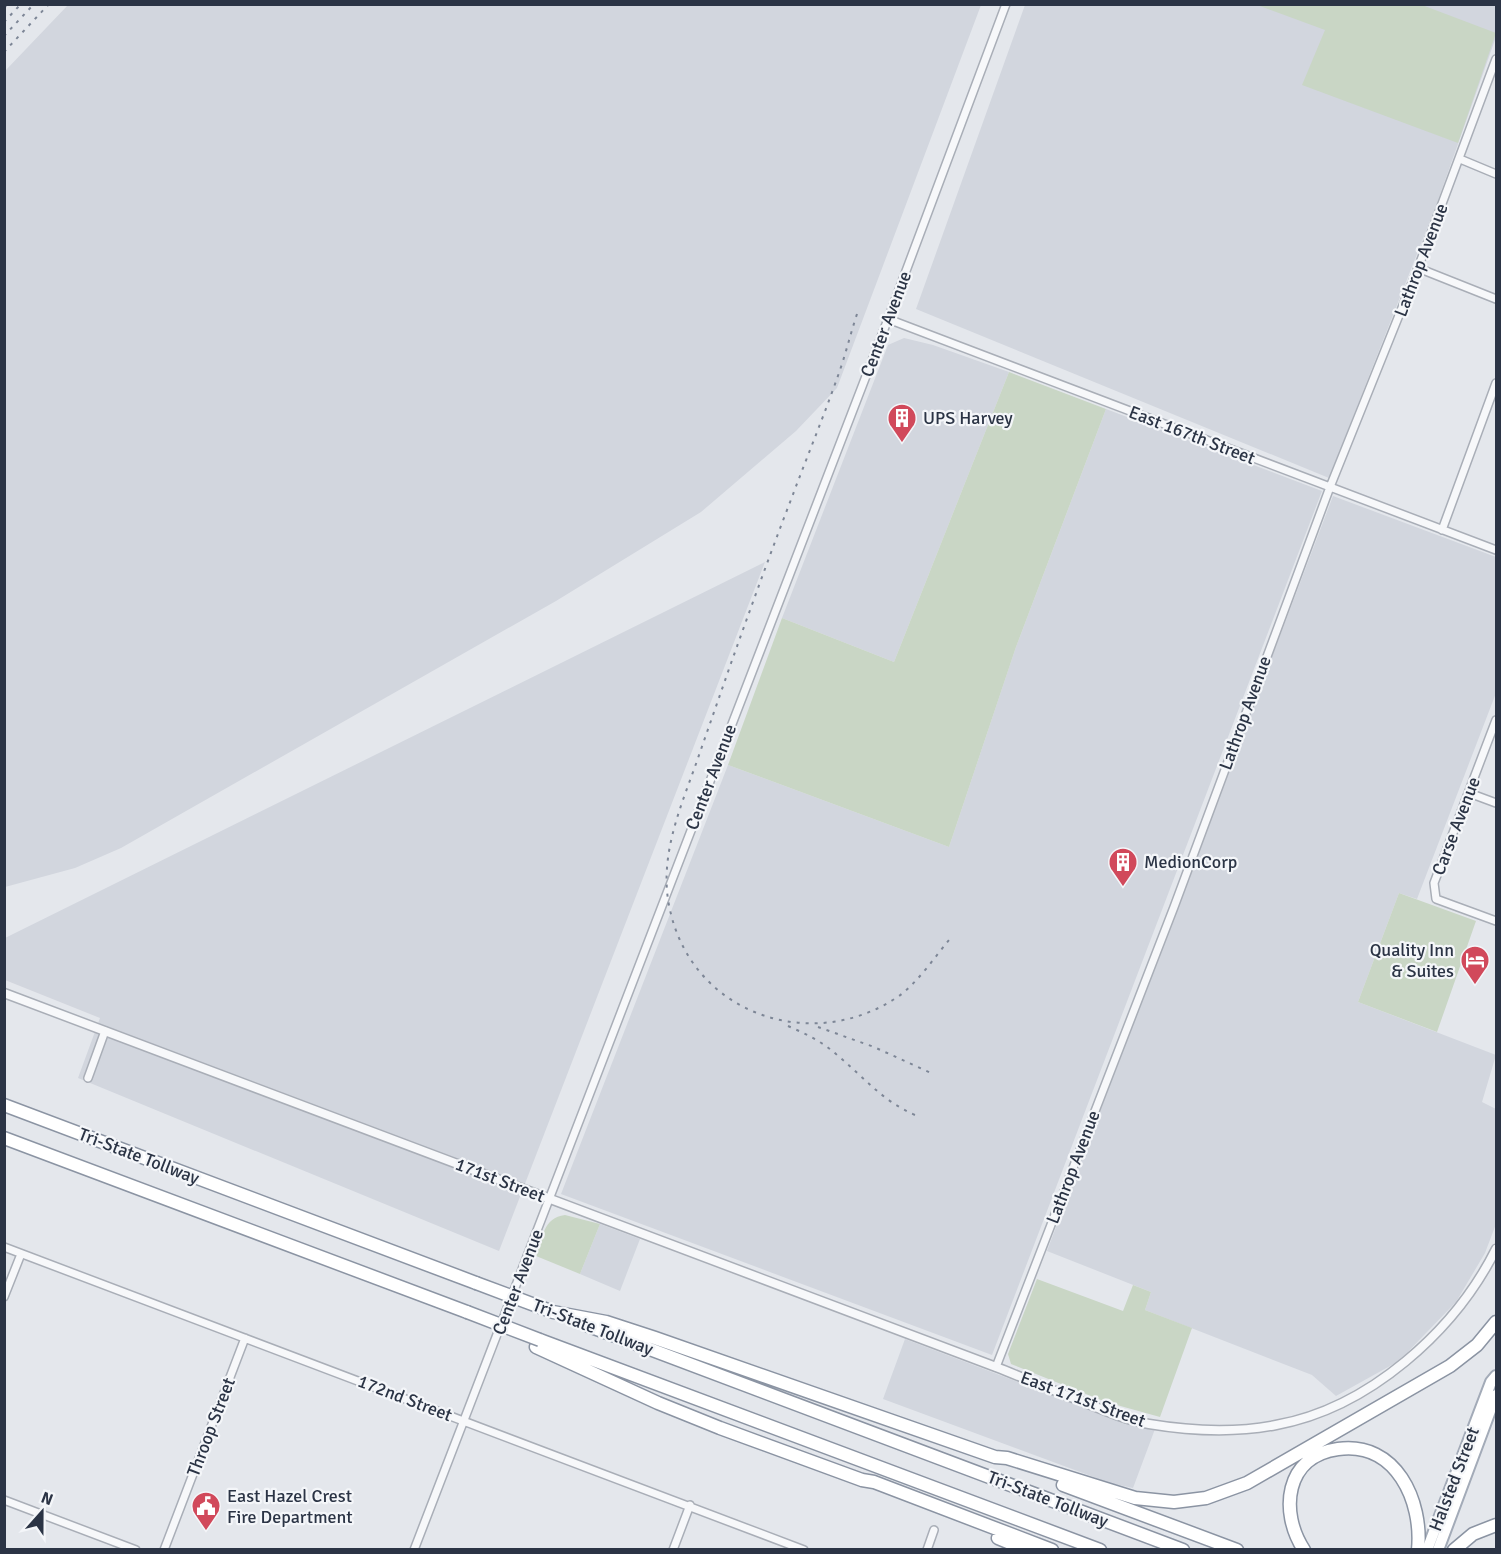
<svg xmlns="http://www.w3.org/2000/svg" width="1501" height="1554" viewBox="0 0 1501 1554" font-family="Signika,sans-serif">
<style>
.built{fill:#d2d6de}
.green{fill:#c9d6c5}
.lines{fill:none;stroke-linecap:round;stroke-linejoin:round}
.minor-casing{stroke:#a9aeb7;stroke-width:10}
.tertiary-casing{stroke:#a9aeb7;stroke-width:11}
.primary-casing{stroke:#a3abb8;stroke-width:14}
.motorway-casing{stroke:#8b94a3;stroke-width:15}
.minor{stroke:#f7f8fa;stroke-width:7}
.tertiary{stroke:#f7f8fa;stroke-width:8}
.primary{stroke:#fff;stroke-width:10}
.motorway{stroke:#fff;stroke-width:12}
.rail{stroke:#7d8696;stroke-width:2;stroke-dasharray:3 6;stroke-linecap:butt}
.motorway-bridge-casing{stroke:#8b94a3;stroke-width:15;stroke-linecap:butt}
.motorway-bridge{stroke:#fff;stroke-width:12}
.labels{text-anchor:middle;stroke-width:4.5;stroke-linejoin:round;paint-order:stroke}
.street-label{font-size:18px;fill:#2b3445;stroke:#f4f6f9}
.poi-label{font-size:18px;fill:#2b3445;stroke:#f4f6f9;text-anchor:start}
</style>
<rect width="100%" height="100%" fill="#e4e7ec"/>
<path class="built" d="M68,5V4L981,5L837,388L796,431L701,512L556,601L121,848L75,868L5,887V71Z
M1025,5H1496V37L1437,203L1329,478L916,309Z
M904,338L933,345L1009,372L894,662L782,618L888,345Z
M1106,409L1322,491L992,1355L561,1194L728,765L949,847L1016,647Z
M1333,496L1496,557V693L1417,899L1399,893L1358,1002L1496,1055L1482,1102L1496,1109V1224L1485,1253L1456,1302L1399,1361L1336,1396L1312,1375L1145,1310L1151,1292L1047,1251Z
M765,562L499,1251L78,1078L100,1018L5,980V938Z
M600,1224L640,1239L620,1291L580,1274Z
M905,1339L1123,1422L1155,1429L1133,1488L1110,1483L883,1399Z"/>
<path class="green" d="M1257,5H1422L1496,33L1458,143L1302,85L1325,30Z
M1009,372L1106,409L1016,647L949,847L728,765L782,618L894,662Z
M1399,893L1476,921L1437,1032L1358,1002Z
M565,1215L600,1224L580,1274L536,1256C543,1237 543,1218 565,1215Z
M1037,1279L1123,1311L1133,1285L1151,1292L1145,1310L1192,1328L1160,1417L1106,1402L1011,1364L1008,1354Z"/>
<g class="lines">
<g class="minor-casing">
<path id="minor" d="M1460,159L1496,174
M1418,268L1496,299
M888,319L1496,550
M1442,530L1496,383
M1496,720L1434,883L1436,899L1496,921
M1469,793L1496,803
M88,1078L105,1031
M4,1247L804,1550
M4,1297L21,1254
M996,1367L1174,907L1330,487L1418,268L1496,59
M4,1500L136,1550
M164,1550L245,1338
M414,1550L888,319L1006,4
M673,1550L690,1505
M927,1550L934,1530"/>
</g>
<g class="tertiary-casing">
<path id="tertiary" d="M4,993L996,1367C1024,1378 1052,1390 1081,1401C1103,1410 1126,1420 1149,1424C1191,1431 1235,1433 1276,1425C1369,1408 1455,1331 1496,1249"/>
</g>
<g class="primary-casing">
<path id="primary" d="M1427,1550L1491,1382L1496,1376
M1438,1550L1496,1395"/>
</g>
<g class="motorway-casing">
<path id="motorway" d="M4,1105L476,1283
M4,1138L467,1312
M553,1312L606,1322L655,1338L995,1457L1007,1458L1135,1498L1174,1502L1206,1498L1247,1483L1450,1366L1477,1345L1496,1322
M586,1325L1183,1550
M540,1340L1100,1550
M536,1347L658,1403L720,1428L862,1480L874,1482L1052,1550
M1063,1485L1237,1550
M998,1538L1027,1550
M1304,1550C1279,1512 1285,1456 1338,1449C1396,1441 1423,1501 1418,1550
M1454,1550L1473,1534L1496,1525"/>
</g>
<use href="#minor" class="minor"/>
<use href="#tertiary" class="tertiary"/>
<use href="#primary" class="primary"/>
<use href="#motorway" class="motorway"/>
<path class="rail" d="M4,8L8,4
M4,22L21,4
M4,36L34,4
M4,52L49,4
M857,314C851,332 847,349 841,367C826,411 808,454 792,497C770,554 750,610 730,666C719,698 708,729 697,761C680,809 658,858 670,910C693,1015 813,1055 899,996C918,982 934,958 949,940
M788,1026C806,1034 823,1042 837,1055C865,1078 881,1100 915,1115
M818,1027L874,1047L933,1074"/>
<g class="motorway-bridge-casing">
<path id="motorway-bridge" d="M476,1283L548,1310
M467,1312L540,1340"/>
</g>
<use href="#motorway-bridge" class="motorway-bridge"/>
</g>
<defs>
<g id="building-pin" transform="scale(1.5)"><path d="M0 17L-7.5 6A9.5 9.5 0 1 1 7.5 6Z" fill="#d1495b" stroke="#f4f6f9"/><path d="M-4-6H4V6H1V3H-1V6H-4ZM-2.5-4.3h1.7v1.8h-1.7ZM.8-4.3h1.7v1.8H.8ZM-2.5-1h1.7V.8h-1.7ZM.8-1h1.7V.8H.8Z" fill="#fff"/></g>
<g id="hotel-pin" transform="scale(1.5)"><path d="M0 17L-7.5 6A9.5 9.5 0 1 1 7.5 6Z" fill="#d1495b" stroke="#f4f6f9"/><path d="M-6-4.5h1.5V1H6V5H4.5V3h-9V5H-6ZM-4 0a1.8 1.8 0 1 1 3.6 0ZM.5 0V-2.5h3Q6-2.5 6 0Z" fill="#fff"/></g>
<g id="civic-pin" transform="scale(1.5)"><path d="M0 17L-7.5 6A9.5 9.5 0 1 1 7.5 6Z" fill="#d1495b" stroke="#f4f6f9"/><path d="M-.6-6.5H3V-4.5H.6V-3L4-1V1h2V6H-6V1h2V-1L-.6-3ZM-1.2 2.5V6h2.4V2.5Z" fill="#fff"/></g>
</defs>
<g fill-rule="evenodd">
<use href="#building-pin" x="902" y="418"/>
<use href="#building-pin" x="1123" y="862"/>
<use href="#hotel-pin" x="1475" y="960"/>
<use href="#civic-pin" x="206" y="1506"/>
</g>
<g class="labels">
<g class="street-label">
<text transform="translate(1421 260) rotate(-69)" y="6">Lathrop Avenue</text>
<text transform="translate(886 324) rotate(-69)" y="6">Center Avenue</text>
<text transform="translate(1192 435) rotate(21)" y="6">East 167th Street</text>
<text transform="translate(1245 713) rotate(-70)" y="6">Lathrop Avenue</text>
<text transform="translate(711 777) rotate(-69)" y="6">Center Avenue</text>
<text transform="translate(1456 826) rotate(-69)" y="6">Carse Avenue</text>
<text transform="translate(139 1156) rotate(21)" y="6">Tri-State Tollway</text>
<text transform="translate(1073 1167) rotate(-69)" y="6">Lathrop Avenue</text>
<text transform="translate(500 1180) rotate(21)" y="6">171st Street</text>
<text transform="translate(518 1282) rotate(-69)" y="6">Center Avenue</text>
<text transform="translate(593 1327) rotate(21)" y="6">Tri-State Tollway</text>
<text transform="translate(405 1398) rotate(21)" y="6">172nd Street</text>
<text transform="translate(1083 1399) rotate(20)" y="6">East 171st Street</text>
<text transform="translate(211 1427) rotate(-69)" y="6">Throop Street</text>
<text transform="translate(1454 1479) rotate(-69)" y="6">Halsted Street</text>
<text transform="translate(1048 1499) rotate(21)" y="6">Tri-State Tollway</text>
</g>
<g class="poi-label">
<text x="923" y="424">UPS Harvey</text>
<text x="1144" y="868">MedionCorp</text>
<text x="1454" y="956" text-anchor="end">Quality Inn<tspan x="1454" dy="21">&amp; Suites</tspan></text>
<text x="227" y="1502">East Hazel Crest<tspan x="227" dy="21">Fire Department</tspan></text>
</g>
</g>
<rect width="1501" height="1554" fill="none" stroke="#2b3445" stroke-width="12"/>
<g transform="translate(42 1512) rotate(21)" stroke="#f4f6f9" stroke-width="4.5" paint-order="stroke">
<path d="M0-4.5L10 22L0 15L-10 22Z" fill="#2b3445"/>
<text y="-9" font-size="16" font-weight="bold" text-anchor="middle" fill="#2b3445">N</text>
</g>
</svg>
